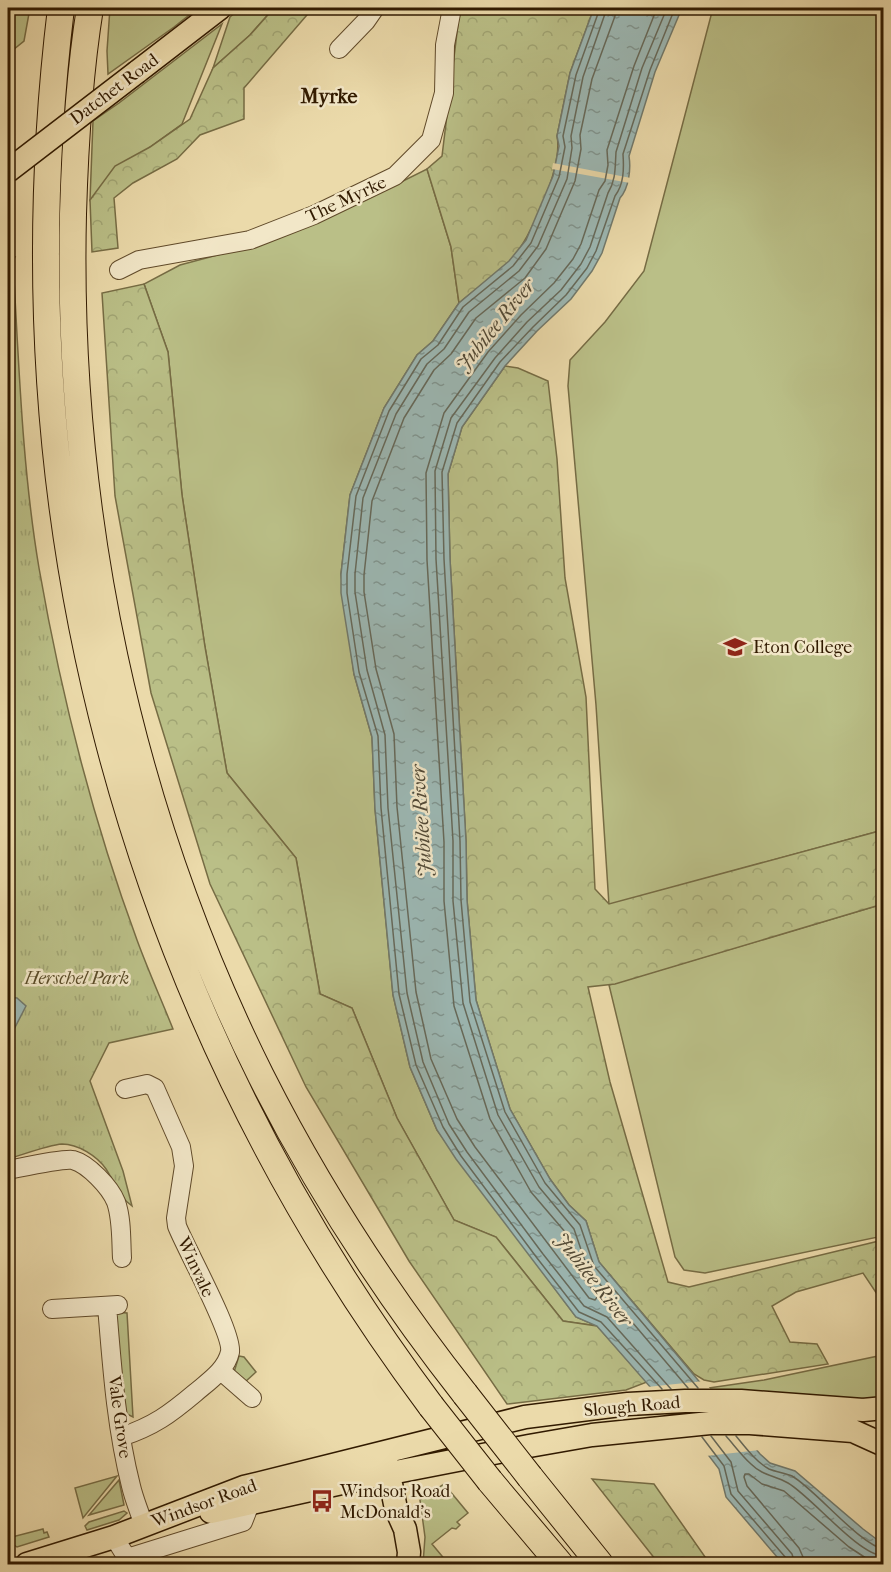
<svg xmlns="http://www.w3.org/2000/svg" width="891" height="1572" viewBox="0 0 891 1572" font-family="'IM FELL French Canon',serif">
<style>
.grass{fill:#babf87;stroke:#766c44;stroke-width:1.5}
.forest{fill:url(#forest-crowns);stroke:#766c44;stroke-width:1.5}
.park{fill:url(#park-tufts);stroke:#766c44;stroke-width:1.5}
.water{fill:url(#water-ripples);stroke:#71796c;stroke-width:1.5}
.pier{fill:#ebdaaa}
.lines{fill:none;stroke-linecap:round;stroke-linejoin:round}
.shore{stroke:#66695a;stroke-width:1.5}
.minor-casing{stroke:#604a2a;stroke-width:20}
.major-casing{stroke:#311a00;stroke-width:25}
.highway-casing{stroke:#311a00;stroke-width:28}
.minor{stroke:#f2e7c8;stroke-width:18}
.major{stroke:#ebdaaa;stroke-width:22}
.highway{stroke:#ebdaaa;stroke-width:26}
.major-bridge-casing{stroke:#311a00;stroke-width:25;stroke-linecap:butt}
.highway-bridge-casing{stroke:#311a00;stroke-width:28;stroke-linecap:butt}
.major-bridge{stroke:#ebdaaa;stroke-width:22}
.highway-bridge{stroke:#ebdaaa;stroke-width:26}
.labels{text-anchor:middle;stroke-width:5;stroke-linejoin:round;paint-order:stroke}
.street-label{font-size:18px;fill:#311a00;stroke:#f2e7c8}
.poi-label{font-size:18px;fill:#311a00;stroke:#f2e7c8;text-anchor:start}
.park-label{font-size:18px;font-style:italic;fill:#5a4c28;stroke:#f2e7c8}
.neighbourhood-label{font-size:20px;font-weight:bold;fill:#311a00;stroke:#f2e7c8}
.water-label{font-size:20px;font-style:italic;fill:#514936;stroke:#f2e7c8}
</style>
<defs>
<pattern id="forest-crowns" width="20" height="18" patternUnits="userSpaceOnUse" patternTransform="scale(1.5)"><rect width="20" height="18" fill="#babf87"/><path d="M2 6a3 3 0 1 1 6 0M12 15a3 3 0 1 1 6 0" fill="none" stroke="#a0a473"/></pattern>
<pattern id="park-tufts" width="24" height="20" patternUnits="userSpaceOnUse" patternTransform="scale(1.5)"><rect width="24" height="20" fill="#babf87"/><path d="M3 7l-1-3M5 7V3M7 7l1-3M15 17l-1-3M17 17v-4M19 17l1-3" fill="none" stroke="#a0a473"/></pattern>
<pattern id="water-ripples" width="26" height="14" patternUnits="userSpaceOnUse" patternTransform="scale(1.5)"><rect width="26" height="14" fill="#9cb8b4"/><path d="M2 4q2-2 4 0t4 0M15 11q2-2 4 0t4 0" fill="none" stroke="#809590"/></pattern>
</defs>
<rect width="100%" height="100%" fill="#ebdaaa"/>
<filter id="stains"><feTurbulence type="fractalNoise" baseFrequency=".00333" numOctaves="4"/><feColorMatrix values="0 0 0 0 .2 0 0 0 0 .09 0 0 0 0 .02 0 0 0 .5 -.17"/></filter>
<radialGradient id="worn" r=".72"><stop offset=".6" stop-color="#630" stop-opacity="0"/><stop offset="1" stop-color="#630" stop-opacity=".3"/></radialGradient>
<path class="grass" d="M8,8H30L24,41L8,54Z
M110,8H198L174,27L108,74L107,51Z
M241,8H274L250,35L213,68L230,17Z
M713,8H883V830L609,905L596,705L568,386L570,360L605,322L644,271Z
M222,24L182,124L150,147L90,200L93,121L119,103Z
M427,169L451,247L459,303L433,341L417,355L384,408L350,495L341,574L354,674L372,737L375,809L393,995L410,1067L437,1130L576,1317L597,1326L563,1321L496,1237L454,1220L397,1118L352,1008L320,994L296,858L227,773L205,647L182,495L168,352L144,284L180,265L270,241L387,189Z
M883,904V1236L705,1273L684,1270L675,1257L609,985Z
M114,1312L127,1313L133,1417L123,1412Z
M883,1355V1402L688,1391L764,1380Z
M239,1356L244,1357L256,1372L245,1382L234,1372Z
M117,1476L83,1518L75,1488Z
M119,1480L124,1505L89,1515Z
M444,1484L468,1513L457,1522L460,1525L456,1529L452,1528L432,1544L447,1562L444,1564H423L425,1537L420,1500Z
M124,1511L127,1513L119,1520L87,1530L85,1526L89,1522Z
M43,1529L44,1533L47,1532L49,1537L17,1547L8,1541V1538Z"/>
<path class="forest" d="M274,8H313L244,88V119L200,135L177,159L133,183L114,198L118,248L92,252L90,200L115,166L150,147L190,119L213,68L250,35Z
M460,8H594L570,73L557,136C563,166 531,239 510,261C495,276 475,289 459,303L451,247L427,169L442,156Z
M144,284L168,352L182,495L205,647L227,773L296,858L320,994L352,1008L397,1118L454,1220L496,1237L563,1321L597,1326L647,1382L626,1390L507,1404L409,1261L306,1087L210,884L151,693L115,496L102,293Z
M505,366L518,368L548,381L557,459L565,578L586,697L595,889L609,904L883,830V904L615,984L588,987L610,1082L668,1282L689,1287L883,1240V1303L863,1273L796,1292L772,1306L790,1342L817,1344L828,1364L714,1382L704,1380L694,1374L599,1262L586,1221L569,1205L550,1179L510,1109L476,1000L467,900L466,841L450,559L448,474L462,427Z
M592,1479L654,1484L710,1564H659Z"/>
<path class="park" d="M15,257L13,262C19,364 22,467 39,568C61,694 93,821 137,940C148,970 161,999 173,1029L109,1043L90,1081L123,1171L132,1206C119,1197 115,1183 106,1169C97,1156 78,1144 62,1144C48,1145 22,1155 8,1159V258Z"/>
<path class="water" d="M594,8H682L655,72L629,156C631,169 629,188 620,198L602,253L592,271L571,299L537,331L505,366L462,427L448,474L450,559L466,841L467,900L476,1000L510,1109L550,1179L569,1205L586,1221L599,1262L760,1454L770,1463L795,1471L863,1529L883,1544V1564H783L726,1497L719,1469L700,1444L597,1326L576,1317L456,1159L437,1130L410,1067L393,995L375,809L372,737L354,674L341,593V574L350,495L384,408L417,355L433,341L459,303L509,261L526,240L553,176L559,146L557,136L570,73Z
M8,997L17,998L26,1006L8,1041Z"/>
<path class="pier" d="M553,163L631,178L630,183L552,169Z
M704,1381L751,1440L760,1450L706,1456L647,1387Z"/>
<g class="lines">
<path class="shore" d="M600,8L576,75L563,136L565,147L559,177L531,243L513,266L463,307L438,345L421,359L389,411L356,496L347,574V593L359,672L378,736L381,808L399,994L416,1065L443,1127L461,1156L537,1258L579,1312L601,1322L662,1389
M607,8L583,77L571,136L572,148L567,179L538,246L519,271L469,312L444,349L427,364L396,414L363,498L355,574V592L367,670L385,735L388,808L407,993L423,1062L449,1124L467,1152L543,1254L584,1306L607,1317L671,1389
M616,8L615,16L592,79L580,135L581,149L575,181L546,249L525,278L476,318L451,354L434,370L404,418L372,501L364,575V592L376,669L394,734L397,807L416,992L431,1059L457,1119L475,1147L589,1298L595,1300L598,1296L578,1272L566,1233L531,1192L490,1119L454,1006L444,901V842L427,560L426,473L444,413L488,352L521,315L554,283L573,259L581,244L599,190L605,181L608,165L607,150L634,66L657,8
M667,8L642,68L616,152C615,168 616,180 608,193L590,247L581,264L561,290L527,322L495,358L451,418L435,471L436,559L453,841V901L463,1003L498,1115L539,1187L574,1229L588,1270L688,1388
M675,8L650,70L623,154C624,169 624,184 615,196L596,251L587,268L566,295L533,327L500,362L457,423L442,472L444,559L460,841L461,900L470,1002L505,1112L545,1183L580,1225L594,1266L698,1388
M711,1436L731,1462L738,1491L792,1554L795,1564
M726,1436C734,1445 742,1456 751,1464C763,1476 774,1475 788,1483C812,1497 858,1555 884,1556
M736,1436C745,1447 756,1462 769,1469C776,1472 785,1473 792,1476C815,1489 861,1546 884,1549
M702,1437L724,1466L731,1494L786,1558L787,1564
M804,1564L803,1557L799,1548L747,1486L744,1477L745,1474H749L762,1484L784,1491L849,1547L875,1564"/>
<g class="minor-casing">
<path id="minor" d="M339,49L366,21L375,8
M119,270L139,260L250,240L314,215L395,176L431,140L444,93L445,45L452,8
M8,1170C19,1168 63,1158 73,1160C88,1164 110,1187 116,1202C122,1219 121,1240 122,1258
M107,1306C112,1366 116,1427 131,1486C134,1499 140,1513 144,1526
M52,1309L118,1305
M221,1371L252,1398
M121,1437C154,1426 170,1414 195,1393C209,1381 226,1370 230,1352C233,1333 186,1249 177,1226L176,1218L184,1166L181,1147L155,1088L147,1084L125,1089
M114,1537L127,1558L243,1522L250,1504"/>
</g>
<g class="major-casing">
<path id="major" d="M137,72L220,8
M386,1459L396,1509L405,1529L409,1552L408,1564
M211,1512L360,1479L529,1446L592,1435L710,1423H750L853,1431L884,1445
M27,1564L114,1537L244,1487L525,1417L628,1404L685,1401H741L863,1410L884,1408"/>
</g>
<g class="highway-casing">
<path id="highway" d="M61,8C0,513 127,999 431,1406
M90,8C79,76 75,145 73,214C66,511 128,810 261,1076C318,1189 387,1295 465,1394
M530,1477L600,1564
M490,1481L560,1564"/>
</g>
<use href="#minor" class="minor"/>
<use href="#major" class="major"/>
<use href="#highway" class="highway"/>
<g class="major-bridge-casing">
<path id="major-bridge" d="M8,171L137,72"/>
</g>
<g class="highway-bridge-casing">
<path id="highway-bridge" d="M465,1394L530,1477
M431,1406L490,1481"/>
</g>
<use href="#major-bridge" class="major-bridge"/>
<use href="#highway-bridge" class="highway-bridge"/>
</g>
<defs>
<g id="school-bare" transform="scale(1.8)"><path d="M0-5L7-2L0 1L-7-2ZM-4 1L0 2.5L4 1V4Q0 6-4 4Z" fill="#8f2418" stroke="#f2e7c8" stroke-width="2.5" paint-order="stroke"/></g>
<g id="bus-bare" transform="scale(1.8)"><path d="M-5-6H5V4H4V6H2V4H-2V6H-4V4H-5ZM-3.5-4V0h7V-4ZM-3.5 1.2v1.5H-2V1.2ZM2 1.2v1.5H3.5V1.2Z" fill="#8f2418" stroke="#f2e7c8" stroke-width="2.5" paint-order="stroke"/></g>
</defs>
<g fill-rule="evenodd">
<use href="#school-bare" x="735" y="647"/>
<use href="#bus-bare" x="322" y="1501"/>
</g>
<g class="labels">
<g class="street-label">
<text transform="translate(114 89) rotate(-37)" y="6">Datchet Road</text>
<text transform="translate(346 199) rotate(-25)" y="6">The Myrke</text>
<text transform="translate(196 1267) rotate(65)" y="6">Winvale</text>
<text transform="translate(632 1406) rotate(-5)" y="6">Slough Road</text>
<text transform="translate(120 1417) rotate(82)" y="6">Vale Grove</text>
<text transform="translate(204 1503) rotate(-20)" y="6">Windsor Road</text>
</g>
<g class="poi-label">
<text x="753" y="653">Eton College</text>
<text x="340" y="1497">Windsor Road<tspan x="340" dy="21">McDonald's</tspan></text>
</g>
<g class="park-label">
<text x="77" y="984">Herschel Park</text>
</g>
<g class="neighbourhood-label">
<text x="329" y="103">Myrke</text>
</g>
<g class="water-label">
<text transform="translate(495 325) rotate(-51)" y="7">Jubilee River</text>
<text transform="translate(421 821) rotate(-94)" y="7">Jubilee River</text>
<text transform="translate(594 1279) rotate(52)" y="7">Jubilee River</text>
</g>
</g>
<rect width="891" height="1572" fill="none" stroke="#ebdaaa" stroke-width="30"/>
<rect x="9" y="9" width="873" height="1554" fill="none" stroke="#311a00" stroke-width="3"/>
<rect x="15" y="15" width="861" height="1542" fill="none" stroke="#311a00" stroke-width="1.5"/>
<rect width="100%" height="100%" filter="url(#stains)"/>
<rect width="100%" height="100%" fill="url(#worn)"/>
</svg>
